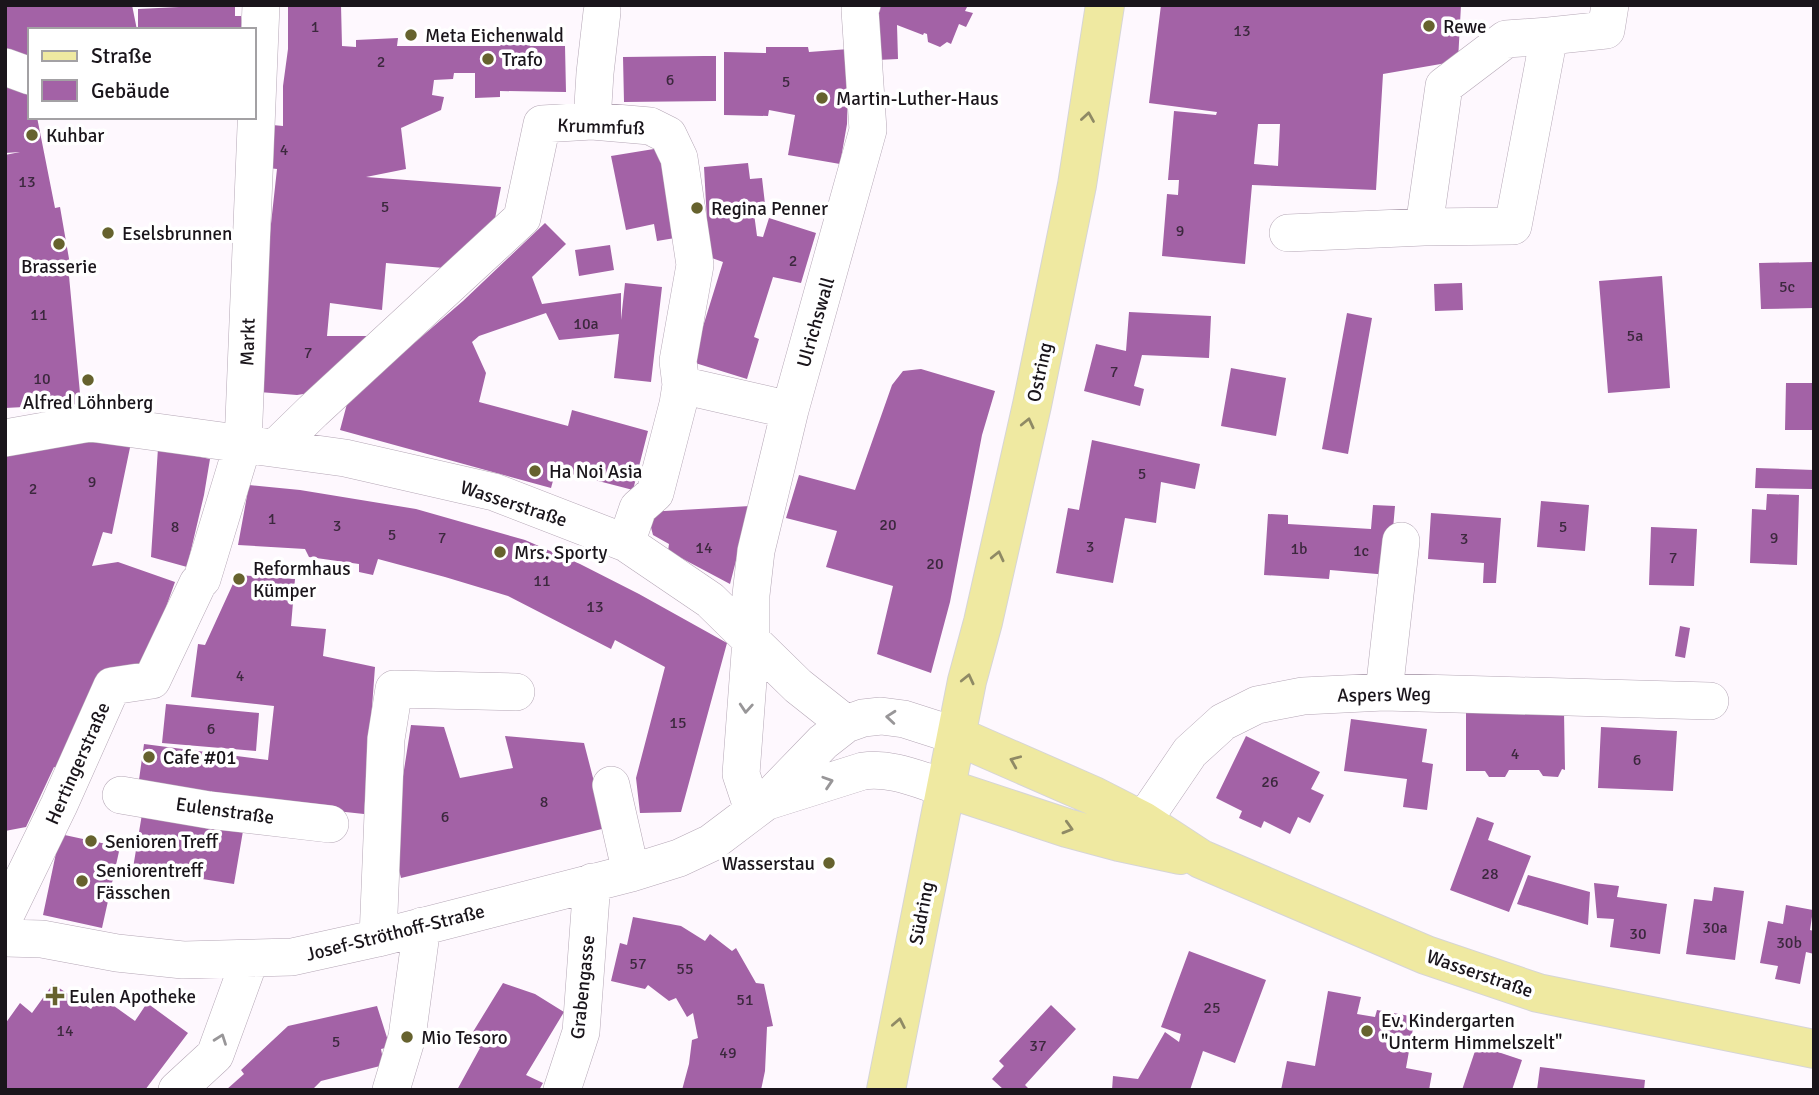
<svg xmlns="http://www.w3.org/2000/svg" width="1819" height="1095" viewBox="0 0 1819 1095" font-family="Signika,sans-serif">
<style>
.building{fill:#a362a6;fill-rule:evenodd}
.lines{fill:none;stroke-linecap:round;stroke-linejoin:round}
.minor-casing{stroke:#b5a7b6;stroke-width:38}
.major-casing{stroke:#d6d5d6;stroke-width:40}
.minor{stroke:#fff;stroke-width:37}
.major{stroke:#efe9a1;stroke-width:38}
.oneway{stroke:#8f8a65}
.oneway2{stroke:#989698}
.poi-dot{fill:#66622e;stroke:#fff;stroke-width:2.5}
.labels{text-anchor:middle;stroke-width:7;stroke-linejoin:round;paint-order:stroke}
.number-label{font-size:16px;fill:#3c283e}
.poi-label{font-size:19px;fill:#1a151b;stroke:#fff;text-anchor:start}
.street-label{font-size:19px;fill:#1a151b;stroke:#fff}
</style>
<rect width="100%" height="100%" fill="#fef8fe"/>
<path class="building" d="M5,5H132L137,30H30V63L5,61Z
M179,5H235V16H241L242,30H138V9L179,7Z
M288,5H341L342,46L356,47V40L398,38L397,46H500L508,37L525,38L530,46H565L566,92L500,91V97L475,98V73H454L453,79L434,80L432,95L444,97L441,110L401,128L406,169L366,177L501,187L494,224L444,268L386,263L382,310L330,303L327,336H367L323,388L316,392L297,395L259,392L268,251L277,169L260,167L262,124L283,126V86L288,49Z
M878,5H968L965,11L973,13L966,27L959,24L951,44L947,42L940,47L928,42L927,34L924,33L923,35L897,25L898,59L877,60Z
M1161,5H1461L1458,61L1383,74L1376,190L1252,185L1245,264L1162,256L1167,194L1178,195L1179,180H1168L1174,111L1216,115L1217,112L1149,103ZM1258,124H1280L1278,166L1254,164Z
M766,47H808L809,52L849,49L847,124L840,164L788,155L795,115L769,110L768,116L724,115V52L766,53Z
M704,56H716V101L624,102L623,57Z
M30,81V117H37L55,208L60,207L72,276H69L81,404L5,408V155L20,152L5,153V85Z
M660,148L675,238L657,241L654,224L626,230L611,156Z
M748,163L750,179L762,178L765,204L753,206L757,236L763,237L769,218L816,233L801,283L773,277L754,337L759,339L747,379L692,362L723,262L709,257L704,167Z
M545,223L566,244L532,277L542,304L621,293V320L625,283L662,287L651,382L614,378L619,334L559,340L546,313L479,336L472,342L486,373L479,402L568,426L572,410L648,431L633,490L556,470L551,488L340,430L348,400L463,301Z
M610,245L614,270L579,276L575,250Z
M1814,262V308L1761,309L1759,263Z
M1662,276L1670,388L1608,393L1599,281Z
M1462,283L1463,310L1435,311L1434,284Z
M1129,312L1211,316L1209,358L1142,355L1134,386L1144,389L1140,406L1084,391L1096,344L1126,351Z
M1347,313L1372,318L1348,454L1322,449Z
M1231,368L1286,378L1276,436L1221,426Z
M921,369L995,391L982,435L950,602L931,673L877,654L893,586L826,567L837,531L786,518L799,475L855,490L892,385L903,371Z
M1786,383H1814V430H1785Z
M132,438L112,534L103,532L92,566L118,562L175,582L141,677L63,771L54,767L26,827L5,831V456L66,442Z
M1092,440L1200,464L1195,489L1161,482L1156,523L1125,518L1113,583L1056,573L1068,508L1079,510Z
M158,448L210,459L204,495L187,567L151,557Z
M1756,468L1814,470V489L1755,488Z
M249,485L300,490L416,509L525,540L580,564L639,594L727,643L681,812L640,813L636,778L665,667L615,640L611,649L508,596L445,577L378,559L373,575L359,572V564L309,557L305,549L238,545Z
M1767,494L1799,495L1797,565L1750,563L1752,509L1766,510Z
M1541,501L1589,505L1585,551L1537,547Z
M1373,505L1395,506L1389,575L1330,570L1329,579L1264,575L1268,514L1288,515V524L1371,529Z
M750,506L730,584L668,551L669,544L653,535L647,512Z
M1431,513L1501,518L1496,583H1483L1484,563L1428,559Z
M1651,527L1697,529L1694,586L1649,585Z
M237,575L295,579L291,626L326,629L323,656L375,667L364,814L262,803L138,787L144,744L268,760L274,706L191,697L198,644L205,645Z
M1680,626L1690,628L1685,658L1675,656Z
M166,704L259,713L256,751L162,743Z
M1564,712L1565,770L1562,769L1558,777L1543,776L1539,770H1509L1505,777H1489L1485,771H1466V713Z
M1351,719L1427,729L1422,762L1433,764L1427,810L1403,807L1407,779L1344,771Z
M411,725L444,727L460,778L513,768L505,736L584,743L606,828L401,878L398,866H389Z
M1601,727L1677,731L1673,791L1598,788Z
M1246,736L1320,772L1311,789L1324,795L1310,823L1298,817L1290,834L1264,821L1261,828L1239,818L1242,811L1216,798Z
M143,808L244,825L234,884L133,868Z
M1477,817L1494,823L1488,840L1531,856L1509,912L1450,890Z
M60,834L120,847L102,928L43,915Z
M1528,875L1590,892L1588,925L1517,904Z
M1594,883L1619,886L1617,897L1667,904L1660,954L1610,947L1614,919L1597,918Z
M1714,887L1744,891L1735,960L1686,954L1694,899L1712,901Z
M1786,905L1813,910L1810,930L1814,931V954L1806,952L1800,984L1775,979L1778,966L1760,963L1768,921L1783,924Z
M633,917L681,926L705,941L710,934L732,951L736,948L756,983L764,984L773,1026L767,1027L765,1071L761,1090H682L689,1064L692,1040L698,1038L693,1013L687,1017L676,998L669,1001L648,985L645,989L611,981L620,943L627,945Z
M1189,951L1266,980L1235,1063L1203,1051L1190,1090H1112L1113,1076L1138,1079L1165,1032L1179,1042L1181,1034L1161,1027Z
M503,983L535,994L564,1012L526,1075L543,1083L539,1090H457L480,1048L468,1040Z
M53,984L91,1009L100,996L135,1021L147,1003L188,1033L145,1090H125L122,1088L120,1090H5V1024L20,1003L32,1013Z
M1328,991L1361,997L1357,1014L1375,1017L1377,1010L1415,1017L1406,1068L1432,1073L1429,1090H1281L1287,1061L1315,1066Z
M1051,1005L1076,1029L1025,1085L1030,1090H1004L992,1079L1004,1066L999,1061Z
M377,1006L390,1047L381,1049L384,1065L321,1081L312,1090H226L244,1074L241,1070L288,1026Z
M1477,1045L1522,1060L1512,1090H1462Z
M1540,1067L1645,1080L1644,1090H1537Z"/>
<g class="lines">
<g class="minor-casing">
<path id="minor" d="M5,67L30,76
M592,121L595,73L602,12
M1424,227L1444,86L1506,39L1549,36
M1288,233L1424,227L1513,226L1549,36L1606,30L1610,5
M681,385L790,410
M5,438L90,423L345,458L494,492L626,543L710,600L798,686L846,724
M276,447L313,411L522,218L542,124L592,121L650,126L668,135L679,158L695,265L678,361L681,385L678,404L655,493L638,508L626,543
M1384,692L1401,541
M611,785L631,873
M121,795L209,810L330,824
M768,801L863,771C892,767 919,780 946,788
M753,810L741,774L751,640V595L756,551L790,410L868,130L860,10L862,5
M1120,841L1143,821L1190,752L1223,722L1257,705L1303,696L1384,692L1710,701
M5,916L59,805L112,686L152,680L198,583L202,579L243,444L261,5
M5,938L42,939L117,953L183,960L292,957L378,938L631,873L679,858L711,843L764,803L823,742L846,724L863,718L881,716L904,719L957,736
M378,938L386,739L394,689L516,692
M177,1090L215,1055L250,959
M391,1090L407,1037L422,926
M562,1090L581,1032L592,882"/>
</g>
<g class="major-casing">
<path id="major" d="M957,736L1094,796L1143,821L1201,859L1426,955L1538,993L1814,1049
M946,788L1067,828L1119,842L1180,855
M886,1090L967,681L983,622L1032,405L1077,185L1105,5"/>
</g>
<use href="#minor" class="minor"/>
<use href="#major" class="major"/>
</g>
<defs><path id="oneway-chevron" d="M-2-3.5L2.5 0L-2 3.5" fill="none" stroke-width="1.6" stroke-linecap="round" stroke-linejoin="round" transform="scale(1.75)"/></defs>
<g class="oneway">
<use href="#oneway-chevron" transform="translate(1088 117) rotate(-81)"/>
<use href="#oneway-chevron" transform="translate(1028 423) rotate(-77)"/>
<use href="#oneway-chevron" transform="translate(998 556) rotate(-77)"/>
<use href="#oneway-chevron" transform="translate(968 679) rotate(-77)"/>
<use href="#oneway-chevron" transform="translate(1015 761) rotate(-157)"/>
<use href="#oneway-chevron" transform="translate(1068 828) rotate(16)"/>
<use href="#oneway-chevron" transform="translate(899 1023) rotate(-79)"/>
</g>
<g class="oneway2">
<use href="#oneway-chevron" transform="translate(746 708) rotate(94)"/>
<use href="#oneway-chevron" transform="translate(891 717) rotate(-175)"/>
<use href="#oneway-chevron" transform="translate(828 782) rotate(-18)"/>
<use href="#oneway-chevron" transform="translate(221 1039) rotate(-70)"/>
</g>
<g class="poi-dot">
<circle cx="1429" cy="26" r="7"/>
<circle cx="411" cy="35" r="7"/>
<circle cx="488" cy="59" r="7"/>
<circle cx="822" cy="98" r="7"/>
<circle cx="32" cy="135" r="7"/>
<circle cx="697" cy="208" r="7"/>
<circle cx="108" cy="233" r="7"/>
<circle cx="59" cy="244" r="7"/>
<circle cx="88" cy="380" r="7"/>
<circle cx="535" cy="471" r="7"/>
<circle cx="500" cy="552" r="7"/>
<circle cx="239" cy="579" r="7"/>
<circle cx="149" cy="757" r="7"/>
<circle cx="91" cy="841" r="7"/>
<circle cx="829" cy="863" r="7"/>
<circle cx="82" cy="881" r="7"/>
<path d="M51.5 985.5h7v7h7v7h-7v7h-7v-7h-7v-7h7z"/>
<circle cx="1367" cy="1031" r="7"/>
<circle cx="407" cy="1037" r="7"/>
</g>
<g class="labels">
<g class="number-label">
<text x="315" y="32">1</text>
<text x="1242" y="36">13</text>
<text x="381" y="67">2</text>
<text x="670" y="85">6</text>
<text x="786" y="87">5</text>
<text x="284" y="155">4</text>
<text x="27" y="187">13</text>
<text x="385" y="212">5</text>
<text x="1180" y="236">9</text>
<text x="793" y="266">2</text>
<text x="1787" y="292">5c</text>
<text x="39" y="320">11</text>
<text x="586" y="329">10a</text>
<text x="1635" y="341">5a</text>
<text x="308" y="358">7</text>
<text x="1114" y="377">7</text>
<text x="42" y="384">10</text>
<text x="1142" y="479">5</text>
<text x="92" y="487">9</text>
<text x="33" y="494">2</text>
<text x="272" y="524">1</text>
<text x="888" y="530">20</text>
<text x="337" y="531">3</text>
<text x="175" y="532">8</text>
<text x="1563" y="532">5</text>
<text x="392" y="540">5</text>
<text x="442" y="543">7</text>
<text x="1774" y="543">9</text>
<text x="1464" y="544">3</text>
<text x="1090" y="552">3</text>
<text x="704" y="553">14</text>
<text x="1299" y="554">1b</text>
<text x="1361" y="556">1c</text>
<text x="1673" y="563">7</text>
<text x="935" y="569">20</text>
<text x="542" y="586">11</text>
<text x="595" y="612">13</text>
<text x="240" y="681">4</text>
<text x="678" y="728">15</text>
<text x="211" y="734">6</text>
<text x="1515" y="759">4</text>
<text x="1637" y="765">6</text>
<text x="1270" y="787">26</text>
<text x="544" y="807">8</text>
<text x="445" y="822">6</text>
<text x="1490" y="879">28</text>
<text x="1715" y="933">30a</text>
<text x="1638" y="939">30</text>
<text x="1789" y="948">30b</text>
<text x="638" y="969">57</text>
<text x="685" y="974">55</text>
<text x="745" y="1005">51</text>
<text x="1212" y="1013">25</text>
<text x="65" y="1036">14</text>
<text x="336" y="1047">5</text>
<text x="1038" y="1051">37</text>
<text x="728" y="1058">49</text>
</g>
<g class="poi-label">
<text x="1443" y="33">Rewe</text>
<text x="425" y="42">Meta Eichenwald</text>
<text x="502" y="66">Trafo</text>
<text x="836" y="105">Martin-Luther-Haus</text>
<text x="46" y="142">Kuhbar</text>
<text x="711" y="215">Regina Penner</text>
<text x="122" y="240">Eselsbrunnen</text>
<text x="59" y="273" text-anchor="middle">Brasserie</text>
<text x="88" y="409" text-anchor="middle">Alfred Löhnberg</text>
<text x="549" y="478">Ha Noi Asia</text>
<text x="514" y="559">Mrs. Sporty</text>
<text x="253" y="575">Reformhaus<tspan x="253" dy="22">Kümper</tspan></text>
<text x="163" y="764">Cafe #01</text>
<text x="105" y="848">Senioren Treff</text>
<text x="815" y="870" text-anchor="end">Wasserstau</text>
<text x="96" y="877">Seniorentreff<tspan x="96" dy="22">Fässchen</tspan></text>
<text x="69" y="1003">Eulen Apotheke</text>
<text x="1381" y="1027">Ev. Kindergarten<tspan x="1381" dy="22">"Unterm Himmelszelt"</tspan></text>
<text x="421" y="1044">Mio Tesoro</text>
</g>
<g class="street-label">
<text transform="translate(601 126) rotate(2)" y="7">Krummfuß</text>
<text transform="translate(815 322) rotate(-74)" y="7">Ulrichswall</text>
<text transform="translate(247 342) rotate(-88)" y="7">Markt</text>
<text transform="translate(1039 372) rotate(-78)" y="7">Ostring</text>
<text transform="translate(514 503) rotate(18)" y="7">Wasserstraße</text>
<text transform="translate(1384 694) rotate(-1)" y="7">Aspers Weg</text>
<text transform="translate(77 763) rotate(-66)" y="7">Hertingerstraße</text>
<text transform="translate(225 810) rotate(8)" y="7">Eulenstraße</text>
<text transform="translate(921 913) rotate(-79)" y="7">Südring</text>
<text transform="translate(395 932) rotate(-14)" y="7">Josef-Ströthoff-Straße</text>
<text transform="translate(1480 973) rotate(19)" y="7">Wasserstraße</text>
<text transform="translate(582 987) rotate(-84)" y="7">Grabengasse</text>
</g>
</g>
<rect width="1819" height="1095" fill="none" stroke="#1a151b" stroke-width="14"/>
<rect x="28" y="28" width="228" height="91" fill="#ffffff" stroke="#a3a1a4" stroke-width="2"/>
<rect x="42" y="51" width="35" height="10" fill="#efe9a1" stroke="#a3a1a4" stroke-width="2"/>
<text x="91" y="63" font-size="21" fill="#1a151b">Straße</text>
<rect x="42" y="80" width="35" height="21" fill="#a362a6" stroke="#a3a1a4" stroke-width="2"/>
<text x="91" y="98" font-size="21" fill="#1a151b">Gebäude</text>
</svg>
